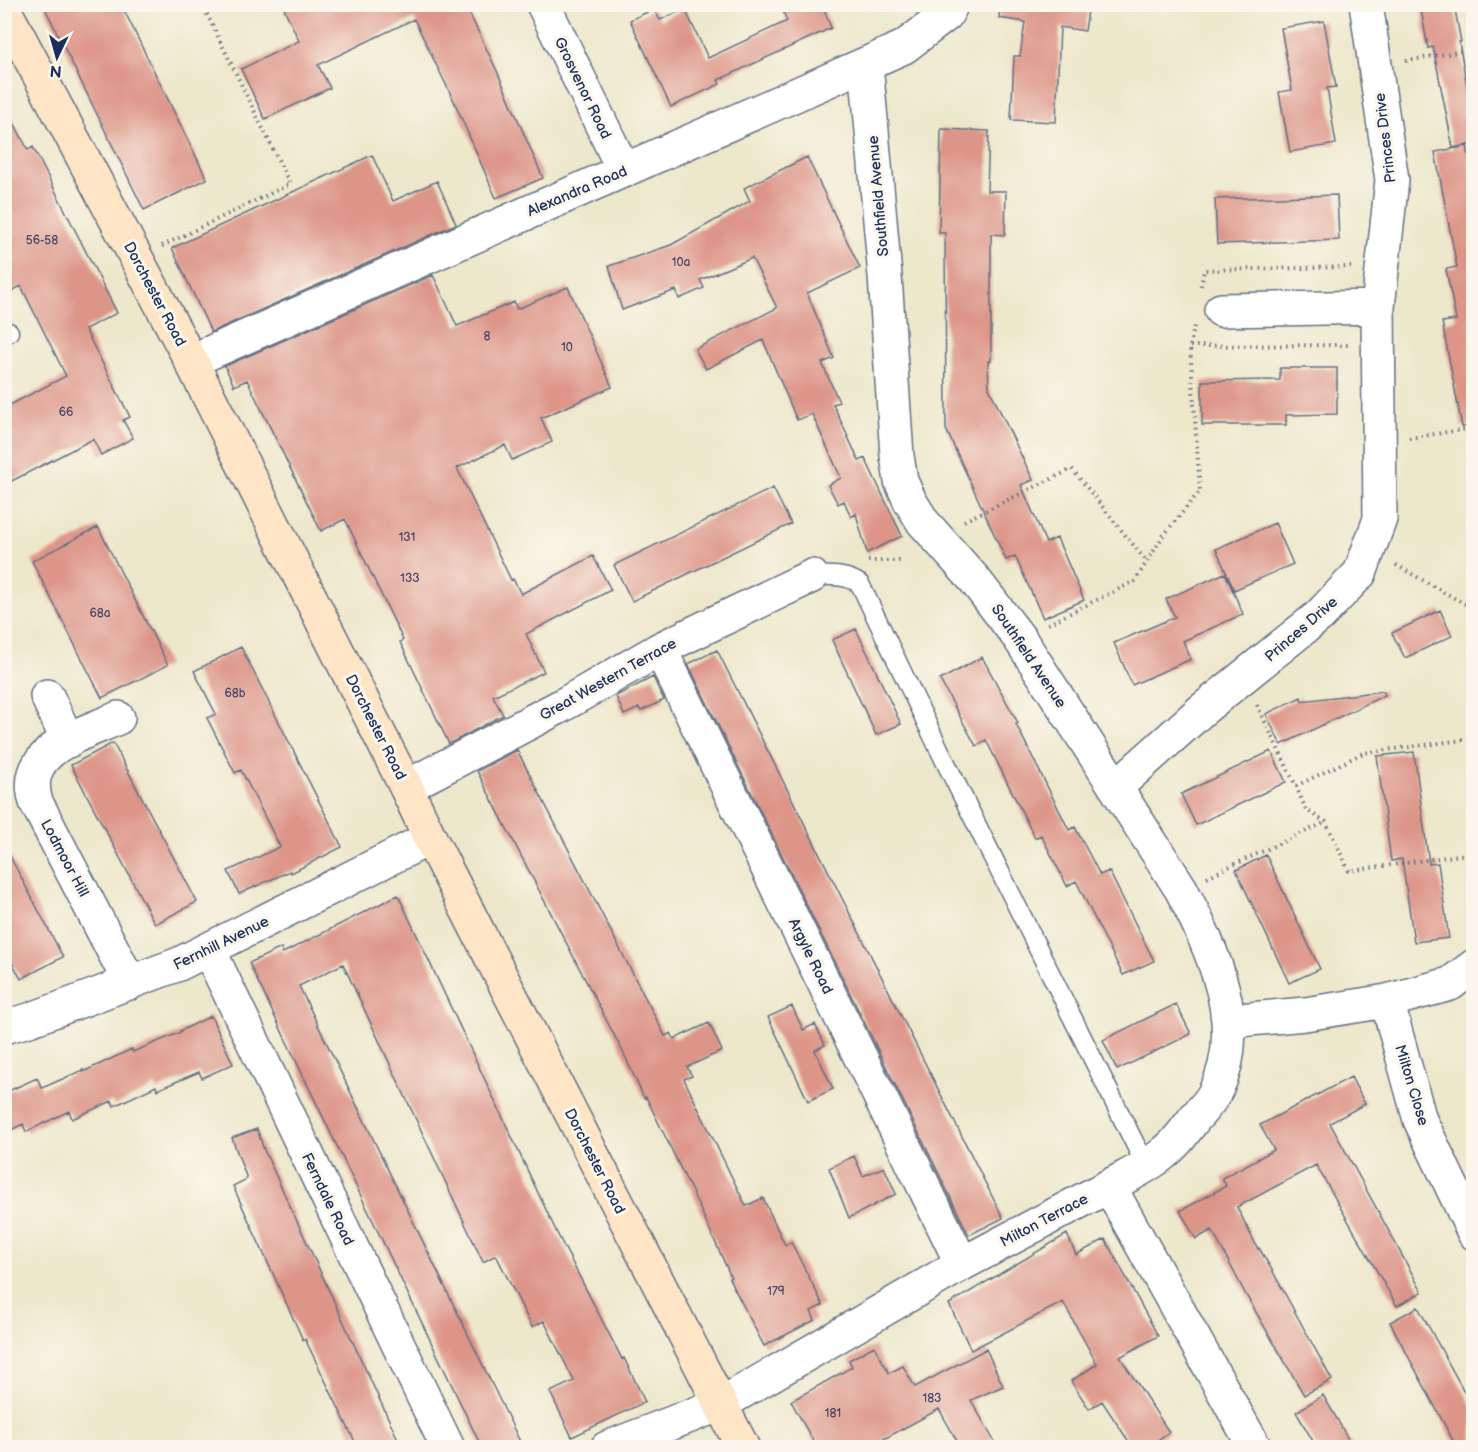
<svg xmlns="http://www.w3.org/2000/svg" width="1478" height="1452" viewBox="0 0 1478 1452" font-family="'Balsamiq Sans',sans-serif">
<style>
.building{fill:#dd9588}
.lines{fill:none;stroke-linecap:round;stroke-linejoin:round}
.service-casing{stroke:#646f84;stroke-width:21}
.minor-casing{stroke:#646f84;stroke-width:36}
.secondary-casing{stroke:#646f84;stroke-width:36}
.path{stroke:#646f84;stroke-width:4;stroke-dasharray:1.5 4.5;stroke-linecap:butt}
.service{stroke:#fff;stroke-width:18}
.minor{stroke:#fff;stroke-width:33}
.secondary{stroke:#fde5c5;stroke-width:33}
.labels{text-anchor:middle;stroke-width:6;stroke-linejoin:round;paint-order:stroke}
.number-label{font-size:12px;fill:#4c4868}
.street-label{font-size:15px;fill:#1b2f5e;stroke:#fbf7ec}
</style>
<rect width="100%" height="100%" fill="#fbf7ec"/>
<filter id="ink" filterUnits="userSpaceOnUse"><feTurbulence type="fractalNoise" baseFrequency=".0167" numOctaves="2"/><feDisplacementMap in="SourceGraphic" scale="12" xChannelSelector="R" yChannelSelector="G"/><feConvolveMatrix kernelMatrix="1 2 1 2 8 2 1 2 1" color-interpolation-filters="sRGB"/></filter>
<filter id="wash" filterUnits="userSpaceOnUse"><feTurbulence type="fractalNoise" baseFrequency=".008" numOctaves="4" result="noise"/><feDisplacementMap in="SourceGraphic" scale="24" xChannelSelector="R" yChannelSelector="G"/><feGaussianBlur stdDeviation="1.35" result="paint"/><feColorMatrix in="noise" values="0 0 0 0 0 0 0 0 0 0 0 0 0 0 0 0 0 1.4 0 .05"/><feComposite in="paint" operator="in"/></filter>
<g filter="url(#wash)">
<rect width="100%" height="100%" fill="#ede7cb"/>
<g id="blocks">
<path class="building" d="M43,4H121L207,179L144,210Z
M282,4H465L497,71L543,178L496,198L454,101L414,19L318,65L330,88L265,119L241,69L299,41Z
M780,4H822L831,28L718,80L720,84L671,107L630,20L654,9L660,20L685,9L708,58L787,21Z
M1000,4H1089L1085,31L1060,27L1056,122L1011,120L1014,56H1020L1025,22L999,18Z
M1420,4H1454L1461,42H1459L1473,120V144L1453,148L1433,47L1428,48Z
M1324,21L1336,87L1327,88L1336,144L1290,152L1279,92L1292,90L1281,28Z
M4,103L28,150L33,147L117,313L85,329L130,417L123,420L133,438L101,455L93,439L4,485V408L66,376L21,286L4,295Z
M941,129L989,131L987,191H1006L1005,235L991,234V361H988L989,388L1033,480L1021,485L1046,543L1057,538L1084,600L1043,618L1015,556L1006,560L946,429L945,233H939Z
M1467,146L1473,180V426L1462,427L1442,322L1456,320L1446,269L1457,267L1435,152Z
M372,155L393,201L437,181L456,224L211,332L172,248Z
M807,157L860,268L807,293L834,358L822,363L839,402L833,404L859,461L865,458L902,536L867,553L856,514L851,517L844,501L838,504L828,485L841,478L812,414L797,420L763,340L706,369L695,349L777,308L752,258L700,280L704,288L679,299L676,290L622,310L609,266L671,245L750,201L744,188Z
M1337,195L1339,240L1217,244L1215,199Z
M433,275L457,326L514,302L517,309L568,287L612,387L541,418L552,442L512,460L505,445L457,468L511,580L513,579L521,594L593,556L611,590L526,634L544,672L493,696L503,715L449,744L400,642L403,640L345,519L321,531L247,380L234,386L225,366Z
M1280,368H1337V414L1286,415V425H1202V381L1280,380Z
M773,488L791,524L632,601L614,565Z
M1275,523L1293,564L1234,590L1216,549Z
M98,527L168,665L102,698L32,561Z
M1225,573L1243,614L1183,641L1191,659L1132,685L1114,643L1175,617L1166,599Z
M1440,610L1452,636L1405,658L1392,633Z
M856,629L901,724L876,735L832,640Z
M241,647L342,847L291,873L290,871L239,894L228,871L280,847L241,770L235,773L207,718L216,714L194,671Z
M717,650L1003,1218L969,1235L688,664Z
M982,657L1018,723L1016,724L1069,830L1075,827L1100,875L1109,871L1154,961L1123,975L1076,881L1067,886L1041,835L1035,838L986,740L976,746L940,680Z
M653,677L664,700L641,711L639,708L624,715L616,696Z
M1383,691L1385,695L1281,745L1266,714L1301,697L1302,701Z
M113,743L197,902L155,924L71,765Z
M517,750L665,1036L671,1033L674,1039L709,1023L722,1051L687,1067L692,1076L684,1079L746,1206L763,1198L785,1245L791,1242L823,1305L811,1311L815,1320L764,1346L729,1278L731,1277L698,1204L646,1097L644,1098L624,1054L477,771Z
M1271,751L1286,782L1196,825L1181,794Z
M1414,752L1429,864L1438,863L1449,938L1414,942L1402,859L1391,861L1377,756Z
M4,845L63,957L21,979L4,947Z
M1266,855L1320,969L1289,983L1236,870Z
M398,895L557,1233L622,1359L624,1358L645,1402L572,1437L550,1392L574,1381L544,1321L532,1327L496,1255L483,1262L343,964L299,986L523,1448H482L249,963L281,948L283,953Z
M1176,1004L1191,1034L1117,1070L1103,1040Z
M792,1006L803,1030L815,1024L825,1045L815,1050L833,1089L808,1101L768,1017Z
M211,1016L233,1064L202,1078L199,1072L157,1090L156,1086L114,1106L112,1101L72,1119L69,1111L26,1132L23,1124L4,1133V1093L37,1078L42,1088L83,1070V1072L132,1049L133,1052L181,1032L180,1031Z
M1351,1077L1365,1104L1330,1123L1422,1292L1397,1306L1316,1165L1237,1207L1258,1249L1259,1248L1272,1270L1332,1380L1304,1395L1246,1295L1212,1230L1196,1239L1180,1211L1226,1186L1222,1178L1274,1150L1260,1125Z
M257,1129L264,1150L402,1448H358L305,1339L303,1340L233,1186L247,1179L232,1138Z
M854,1156L863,1176L884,1167L896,1194L849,1218L829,1168Z
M1067,1234L1076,1255L1105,1239L1158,1336L1120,1357L1169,1432L1146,1448H1133L1102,1401L1089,1409L1071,1381L1097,1364L1063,1302L971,1350L949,1304Z
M1418,1307L1473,1408V1448H1457L1390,1322Z
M874,1346L889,1373L903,1366L915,1387L986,1349L1003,1386L971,1400L998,1448H961L939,1409L882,1440L887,1448H817L791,1401L852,1367L849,1360Z
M1323,1395L1337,1419L1353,1448H1317L1296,1412Z"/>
</g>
</g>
<g filter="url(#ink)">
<use href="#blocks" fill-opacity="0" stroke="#646f84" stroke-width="1.5"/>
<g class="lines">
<g class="service-casing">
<path id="service" d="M4,335L9,332
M812,576C829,576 845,574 860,584L941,753L1146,1166"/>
</g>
<g class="minor-casing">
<path id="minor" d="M543,4L624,171
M866,64L885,276L897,456L901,481L910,501L923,522L974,579L1020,639L1181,889C1212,949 1250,1028 1214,1094C1209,1103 1201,1111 1194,1119C1185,1131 1176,1144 1164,1153C1148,1167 1127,1176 1109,1186
M1221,310L1378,307
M191,361L904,47L946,15L952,4
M660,649L962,1264
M47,696L68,741
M118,718C81,735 20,749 36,802L130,983
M406,787L561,706L660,649L812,576
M1116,787L1202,710L1319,616L1360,573L1380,519L1378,307L1392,180L1366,4
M209,950L448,1448
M1387,1001L1420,1120L1474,1233
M1228,1021L1305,1014L1387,1001L1450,984L1474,966
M4,1027L29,1020L179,964L430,838
M607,1448L721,1404L962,1264L1109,1186L1255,1448"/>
</g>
<g class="secondary-casing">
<path id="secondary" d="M4,9L191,361L406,787L430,838L743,1448"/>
</g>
<path class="path" d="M1406,61L1474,49
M162,246L290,184L202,4
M1201,286L1204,270L1351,267
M1190,346L1349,345
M1409,438L1474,428
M964,521L1072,469L1147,562
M868,561H903
M1396,565L1474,609
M1048,624L1135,581L1163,536L1200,491L1190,346L1194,326
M1257,705L1296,786L1363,753L1471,739L1474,750
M1296,786L1306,810L1326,822L1349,871L1474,853
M1207,877L1326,822"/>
<use href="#service" class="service"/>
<use href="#minor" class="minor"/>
<use href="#secondary" class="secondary"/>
</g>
</g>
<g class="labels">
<g class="number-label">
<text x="42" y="244">56-58</text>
<text x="681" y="266">10a</text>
<text x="487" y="340">8</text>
<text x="567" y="351">10</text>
<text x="66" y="416">66</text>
<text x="407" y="541">131</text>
<text x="410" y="582">133</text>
<text x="100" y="617">68a</text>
<text x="235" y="697">68b</text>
<text x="776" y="1295">179</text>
<text x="932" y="1402">183</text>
<text x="833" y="1417">181</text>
</g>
<g class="street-label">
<text transform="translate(583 88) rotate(64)" y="5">Grosvenor Road</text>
<text transform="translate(1385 138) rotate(-97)" y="5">Princes Drive</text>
<text transform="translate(577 191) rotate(-23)" y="5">Alexandra Road</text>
<text transform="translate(878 196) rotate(-95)" y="5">Southfield Avenue</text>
<text transform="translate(155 294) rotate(62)" y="5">Dorchester Road</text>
<text transform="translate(1301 629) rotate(-41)" y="5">Princes Drive</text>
<text transform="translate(1029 656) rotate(56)" y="5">Southfield Avenue</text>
<text transform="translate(608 679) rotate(-29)" y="5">Great Western Terrace</text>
<text transform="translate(376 727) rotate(63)" y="5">Dorchester Road</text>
<text transform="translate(65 858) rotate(62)" y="5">Lodmoor Hill</text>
<text transform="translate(221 943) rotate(-26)" y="5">Fernhill Avenue</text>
<text transform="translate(811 956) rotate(64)" y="5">Argyle Road</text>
<text transform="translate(1412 1085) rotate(73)" y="5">Milton Close</text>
<text transform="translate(595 1161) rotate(63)" y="5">Dorchester Road</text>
<text transform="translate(328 1199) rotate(64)" y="5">Ferndale Road</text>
<text transform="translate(1044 1220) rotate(-28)" y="5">Milton Terrace</text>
</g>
</g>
<rect width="1478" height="1452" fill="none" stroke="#fbf7ec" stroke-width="24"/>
<g transform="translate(57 57) rotate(185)" stroke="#fbf7ec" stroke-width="4.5" paint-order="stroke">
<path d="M0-4.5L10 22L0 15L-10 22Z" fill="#1b2f5e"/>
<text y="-9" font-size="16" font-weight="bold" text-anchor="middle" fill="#1b2f5e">N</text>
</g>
</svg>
